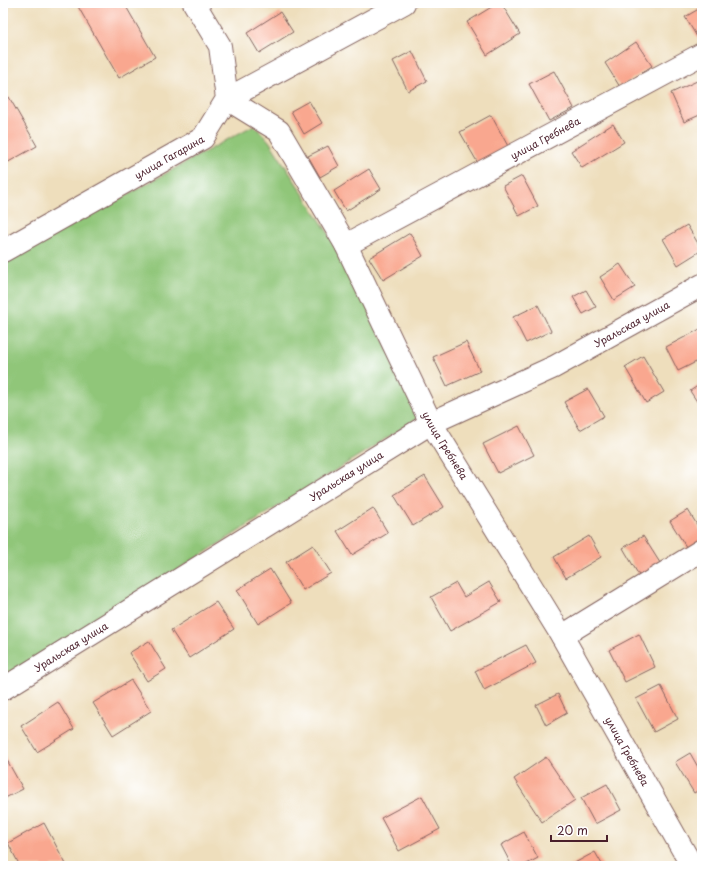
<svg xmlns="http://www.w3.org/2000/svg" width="705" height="869" viewBox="0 0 705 869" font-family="'Playpen Sans',sans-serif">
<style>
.green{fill:#90c679;stroke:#6d7252}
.building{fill:#f9a78f}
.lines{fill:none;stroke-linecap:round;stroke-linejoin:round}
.minor-casing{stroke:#83625e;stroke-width:24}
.major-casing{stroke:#83625e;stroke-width:24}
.minor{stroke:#fff;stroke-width:22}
.major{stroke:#fff;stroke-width:22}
.labels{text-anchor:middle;stroke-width:4;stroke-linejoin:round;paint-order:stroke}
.street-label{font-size:10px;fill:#4a1f2b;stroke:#fff}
</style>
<rect width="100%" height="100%" fill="#fff"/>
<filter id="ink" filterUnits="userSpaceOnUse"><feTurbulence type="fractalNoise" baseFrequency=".025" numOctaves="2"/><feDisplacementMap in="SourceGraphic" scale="8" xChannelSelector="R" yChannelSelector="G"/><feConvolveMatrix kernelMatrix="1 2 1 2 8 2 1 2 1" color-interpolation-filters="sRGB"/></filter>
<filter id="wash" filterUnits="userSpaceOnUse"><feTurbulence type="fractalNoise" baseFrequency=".012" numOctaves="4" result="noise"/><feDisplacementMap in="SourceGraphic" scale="16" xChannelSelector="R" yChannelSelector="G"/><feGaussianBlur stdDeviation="0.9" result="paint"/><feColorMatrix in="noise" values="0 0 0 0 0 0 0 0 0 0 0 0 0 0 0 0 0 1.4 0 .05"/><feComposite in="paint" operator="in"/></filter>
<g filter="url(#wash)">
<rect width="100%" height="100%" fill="#eedebc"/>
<path class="green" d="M254,125L269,141L345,259L420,417L3,680V263Z"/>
<g id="blocks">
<path class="building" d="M76,3H124L155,57L119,78Z
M498,3H501L520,34L487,55L467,22Z
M702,7V39L699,40L685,17Z
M280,12L293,32L259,53L247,33Z
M636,42L652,66L620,87L605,63Z
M412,51L427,81L408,91L393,61Z
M554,71L574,108L549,121L529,84Z
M697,81L702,91V114L684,122L671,93Z
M9,97L37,146L3,165V100Z
M309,101L322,123L304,134L291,111Z
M491,115L509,148L479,165L460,132Z
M613,124L624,142L582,168L571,151Z
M328,146L339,166L320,177L308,156Z
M369,169L381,189L346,211L334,191Z
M522,176L538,206L519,216L503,186Z
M687,225L702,250L678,265L663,239Z
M410,233L423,256L383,280L369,258Z
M620,264L635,287L614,300L600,277Z
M586,290L596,307L583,314L573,297Z
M538,305L551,331L526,343L513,317Z
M702,328V359L678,371L666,347Z
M466,342L480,371L447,386L433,357Z
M643,356L664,392L646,403L625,367Z
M702,383V405L700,406L690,391Z
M588,389L604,416L580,430L564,402Z
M519,426L534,455L498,473L483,444Z
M425,476L444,507L413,526L394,495Z
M373,508L388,533L352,555L337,531Z
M688,510L702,533V542L688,550L670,521Z
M589,536L601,557L566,578L554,557Z
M643,536L662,566L641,579L623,548Z
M313,545L331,573L303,590L286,562Z
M270,569L291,603L258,624L237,590Z
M489,582L501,602L450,631L431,597L456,583L464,597Z
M216,602L234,629L189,658L171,630Z
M639,634L655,667L625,682L609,650Z
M149,641L166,669L147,681L129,653Z
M526,645L536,663L484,690L475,671Z
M131,680L151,711L113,735L93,703Z
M661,686L678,719L654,732L636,699Z
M558,694L567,713L546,725L536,705Z
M58,702L74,729L37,752L21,726Z
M3,753L23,789L3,799Z
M690,753L702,774V788L694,793L675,762Z
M546,757L575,800L542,822L514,779Z
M607,784L621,810L595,824L581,798Z
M422,796L440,829L399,851L381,818Z
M44,823L67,866H20L8,843Z
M524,832L538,858L523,866H512L501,845Z
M595,852L603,866H569Z"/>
</g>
</g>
<g filter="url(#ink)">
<use href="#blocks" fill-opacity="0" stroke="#83625e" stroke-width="1"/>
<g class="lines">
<g class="minor-casing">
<g id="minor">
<path id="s1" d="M227,99L279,131L346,245L431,423L562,636L692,866"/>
<path d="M227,99L404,3"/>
<path id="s2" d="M346,245L702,54"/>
<path d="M562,636L702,550"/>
<path id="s3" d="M3,689L431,423L554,367L702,285"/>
</g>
</g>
<g class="major-casing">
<g id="major">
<path id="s4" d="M3,251L203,138L227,99L220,46L194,3"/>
</g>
</g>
<use href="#minor" class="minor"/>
<use href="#major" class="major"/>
</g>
</g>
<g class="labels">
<g class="street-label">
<text dy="4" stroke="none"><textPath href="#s2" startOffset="226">улица Гребнева</textPath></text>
<text dy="4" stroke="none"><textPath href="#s4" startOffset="191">улица Гагарина</textPath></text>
<text dy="4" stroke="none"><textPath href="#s3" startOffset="728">Уральская улица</textPath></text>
<text dy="4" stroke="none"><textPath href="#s1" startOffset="417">улица Гребнева</textPath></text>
<text dy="4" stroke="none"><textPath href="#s3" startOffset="404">Уральская улица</textPath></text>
<text dy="4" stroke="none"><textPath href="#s3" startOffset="80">Уральская улица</textPath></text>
<text dy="4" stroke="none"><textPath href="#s1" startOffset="773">улица Гребнева</textPath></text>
</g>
</g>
<rect width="705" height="869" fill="none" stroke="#fff" stroke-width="16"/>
<path d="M551 835v6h56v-6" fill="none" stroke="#4a1f2b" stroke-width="2"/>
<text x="557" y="835" font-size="12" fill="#4a1f2b" stroke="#ffffff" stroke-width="3" paint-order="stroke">20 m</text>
</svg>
